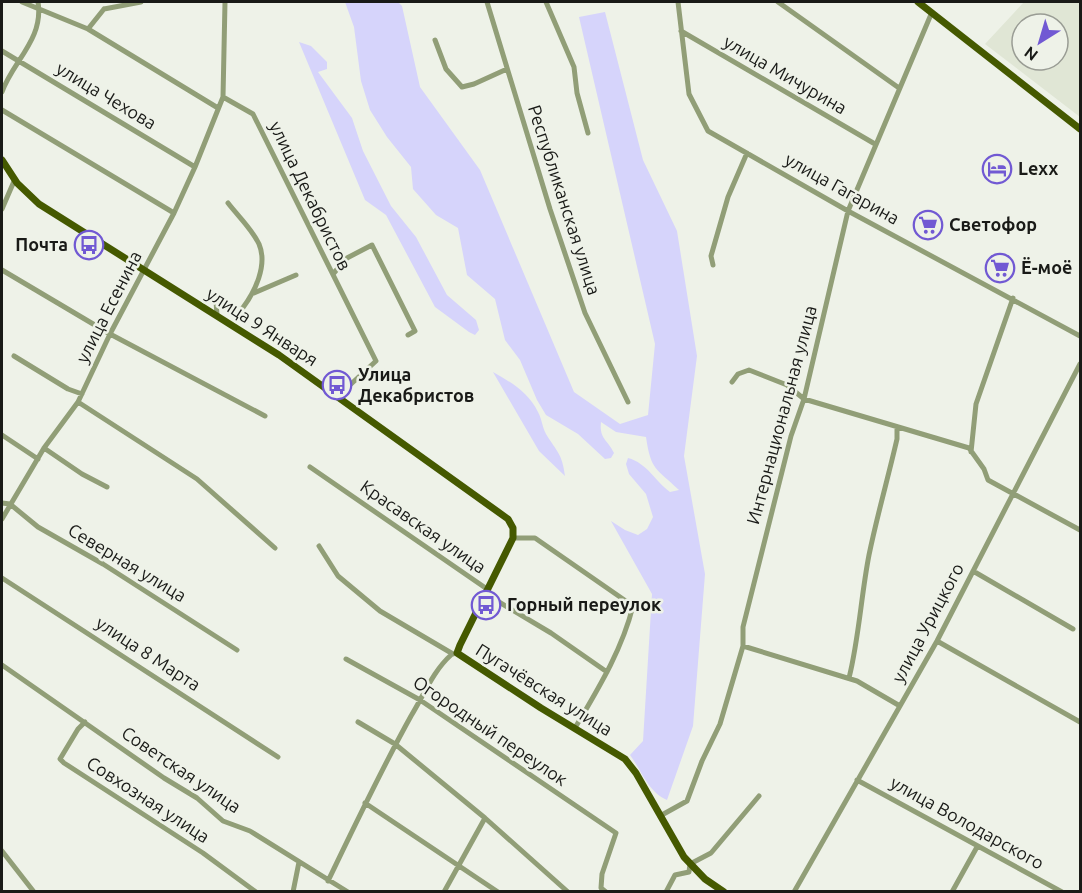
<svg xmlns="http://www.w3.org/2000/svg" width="1082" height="893" viewBox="0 0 1082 893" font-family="Ubuntu,sans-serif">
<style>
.built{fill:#e0e6d5;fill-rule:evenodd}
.green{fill:#d6d4fb}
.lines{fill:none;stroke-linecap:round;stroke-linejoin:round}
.minor{stroke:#919e77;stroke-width:5}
.major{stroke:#455900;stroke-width:7}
.labels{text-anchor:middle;stroke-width:5;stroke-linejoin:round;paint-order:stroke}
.street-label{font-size:18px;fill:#191a17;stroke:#eef2e8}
.poi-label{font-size:18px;font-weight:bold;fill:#191a17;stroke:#eef2e8;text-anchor:start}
</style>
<rect width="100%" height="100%" fill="#eef2e8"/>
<path class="built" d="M1024,2H1080V117L985,44ZM1022,24H1058V60H1022Z"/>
<path class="green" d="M345,2H398L402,6L420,87L480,170L574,392L620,424L648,415L655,344L579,17L605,12L643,160L677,231L697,356L684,456L705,574L693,726L667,800C648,792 642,771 630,755L643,741L652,594L611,521L625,530L638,535L647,529L653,517L646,494L629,474L626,464L628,458C647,463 655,481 670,492L679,490C656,468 651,471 646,437L616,432L601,422C599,439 608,440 614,453L611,458L605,459L578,434L546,415L537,400L520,360L505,340L495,299L467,275L458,228L436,215L413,189L411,167L387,137L370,110L361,81L354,27Z
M299,42L311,46L327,62V69L318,72L352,118L363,151L391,206L416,237L447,295L476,320L479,330L475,335L469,332L435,307L386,215L365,200Z
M493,372C511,382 529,393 538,412C542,419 542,427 546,434C557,452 562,453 565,476L539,451Z"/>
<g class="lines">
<path class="minor" d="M22,2L88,29L218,108
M487,2L550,209L585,313L628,402
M546,2L574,67L577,93L588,133
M678,2L689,94L708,131L848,211L1080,336
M778,2L899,88
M104,9L141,2
M88,29L104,9
M681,31L875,144
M435,40L446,69L462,87L474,84L507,69
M2,51L195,167
M2,92C13,61 44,39 38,2
M223,97L253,114L376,361L338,396
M2,110L174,213
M2,209L15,179
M713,265L711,256L728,197L747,153
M2,270L110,334L265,416
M333,274L347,258L372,245L415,331L408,335
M254,293L296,275
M217,316L216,301L221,299L236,310L242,309C255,292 268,265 259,244C252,229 238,216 228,203
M14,356L68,389L82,394
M732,382L738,374L749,370L787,385L804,399L969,448L984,469L988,480L1080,530
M78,402L197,479L275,548
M2,435L38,459
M44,448L82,474L107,487
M971,452L976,404L1013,298
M310,467L487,589L494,599L551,633L607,672
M2,503L10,504L38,527L103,564L237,650
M2,519L44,448L78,402L110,334L174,213L195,167L223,97L225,2
M513,538H535L633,606C622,650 598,689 575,728
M319,546L338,576L380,611L453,654
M973,571L1073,629
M2,578L278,757
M937,641L1080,722
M743,646L857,681L900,706
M346,659L420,700L616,833L602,874L601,888L606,892
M2,665L164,778L197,798L223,821L250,831L348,892
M849,678C859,638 861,596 869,555C877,516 888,478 897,439V427
M85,722L78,729L60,759L64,763L203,853L256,892
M358,722L395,744L485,818L568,892
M857,780L1062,892
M365,803L498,892
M660,816L687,801L702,761L720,724L743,646V627L791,436L804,399L848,211L932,12
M2,851L34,892
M328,881C355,825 381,770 411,716C424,695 433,671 451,655
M293,892L299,862
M444,892L485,818
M666,892L675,875L689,872L690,864L711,853L759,796
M794,892L937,641L1080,364
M952,892L977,847"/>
<path class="major" d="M918,2L1080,129
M2,160L17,183L39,204L279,355L508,519L513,528V538L460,645L457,653L541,708L625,759L636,773L684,857L705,879L724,892"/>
</g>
<defs>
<g id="hotel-ring" transform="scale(1.5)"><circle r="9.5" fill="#eef2e8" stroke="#7159d3" stroke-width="1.5"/><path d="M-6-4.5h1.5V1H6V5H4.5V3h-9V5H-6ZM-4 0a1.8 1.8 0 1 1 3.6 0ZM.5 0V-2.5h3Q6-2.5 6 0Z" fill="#7159d3"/></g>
<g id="supermarket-ring" transform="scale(1.5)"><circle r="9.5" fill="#eef2e8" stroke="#7159d3" stroke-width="1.5"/><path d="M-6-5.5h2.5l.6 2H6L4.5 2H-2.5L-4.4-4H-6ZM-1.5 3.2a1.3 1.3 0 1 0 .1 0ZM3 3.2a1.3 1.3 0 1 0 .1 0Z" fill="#7159d3"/></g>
<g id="bus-ring" transform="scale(1.5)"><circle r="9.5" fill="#eef2e8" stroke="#7159d3" stroke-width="1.5"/><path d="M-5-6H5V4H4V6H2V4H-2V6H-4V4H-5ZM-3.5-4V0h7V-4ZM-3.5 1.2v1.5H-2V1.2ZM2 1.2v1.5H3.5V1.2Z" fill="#7159d3"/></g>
</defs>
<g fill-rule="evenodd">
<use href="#hotel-ring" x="997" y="169"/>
<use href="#supermarket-ring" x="928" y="225"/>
<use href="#bus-ring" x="89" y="245"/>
<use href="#supermarket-ring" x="1000" y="268"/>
<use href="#bus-ring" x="337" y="385"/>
<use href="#bus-ring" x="486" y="605"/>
</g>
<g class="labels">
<g class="street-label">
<text transform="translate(785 75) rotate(30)" y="6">улица Мичурина</text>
<text transform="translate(106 96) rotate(31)" y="6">улица Чехова</text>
<text transform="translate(842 189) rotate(29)" y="6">улица Гагарина</text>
<text transform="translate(310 196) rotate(64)" y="6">улица Декабристов</text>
<text transform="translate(564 200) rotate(72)" y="6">Республиканская улица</text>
<text transform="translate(109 307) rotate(-63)" y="6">улица Есенина</text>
<text transform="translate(262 327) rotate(33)" y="6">улица 9 Января</text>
<text transform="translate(782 415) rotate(-75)" y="6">Интернациональная улица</text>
<text transform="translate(423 527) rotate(35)" y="6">Красавская улица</text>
<text transform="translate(127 563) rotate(31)" y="6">Северная улица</text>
<text transform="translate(928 623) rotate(-62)" y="6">улица Урицкого</text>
<text transform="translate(148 654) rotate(33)" y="6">улица 8 Марта</text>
<text transform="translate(544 690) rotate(32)" y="6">Пугачёвская улица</text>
<text transform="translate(490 731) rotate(34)" y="6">Огородный переулок</text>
<text transform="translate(181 770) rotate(34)" y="6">Советская улица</text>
<text transform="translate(148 800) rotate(33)" y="6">Совхозная улица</text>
<text transform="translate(967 823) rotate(29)" y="6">улица Володарского</text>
</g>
<g class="poi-label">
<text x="1018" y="175">Lexx</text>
<text x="949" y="231">Светофор</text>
<text x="68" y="251" text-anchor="end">Почта</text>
<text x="1021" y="274">Ё-моё</text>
<text x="358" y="381">Улица<tspan x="358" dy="21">Декабристов</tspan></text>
<text x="507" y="611">Горный переулок</text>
</g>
</g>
<rect width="1082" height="893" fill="none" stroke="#191a17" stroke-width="6"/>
<g transform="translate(1040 42) rotate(217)"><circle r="28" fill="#eef2e8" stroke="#999c94" stroke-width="1.5"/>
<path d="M0-4.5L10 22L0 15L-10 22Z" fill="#7159d3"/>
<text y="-9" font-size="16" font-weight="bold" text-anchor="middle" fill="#191a17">N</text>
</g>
</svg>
